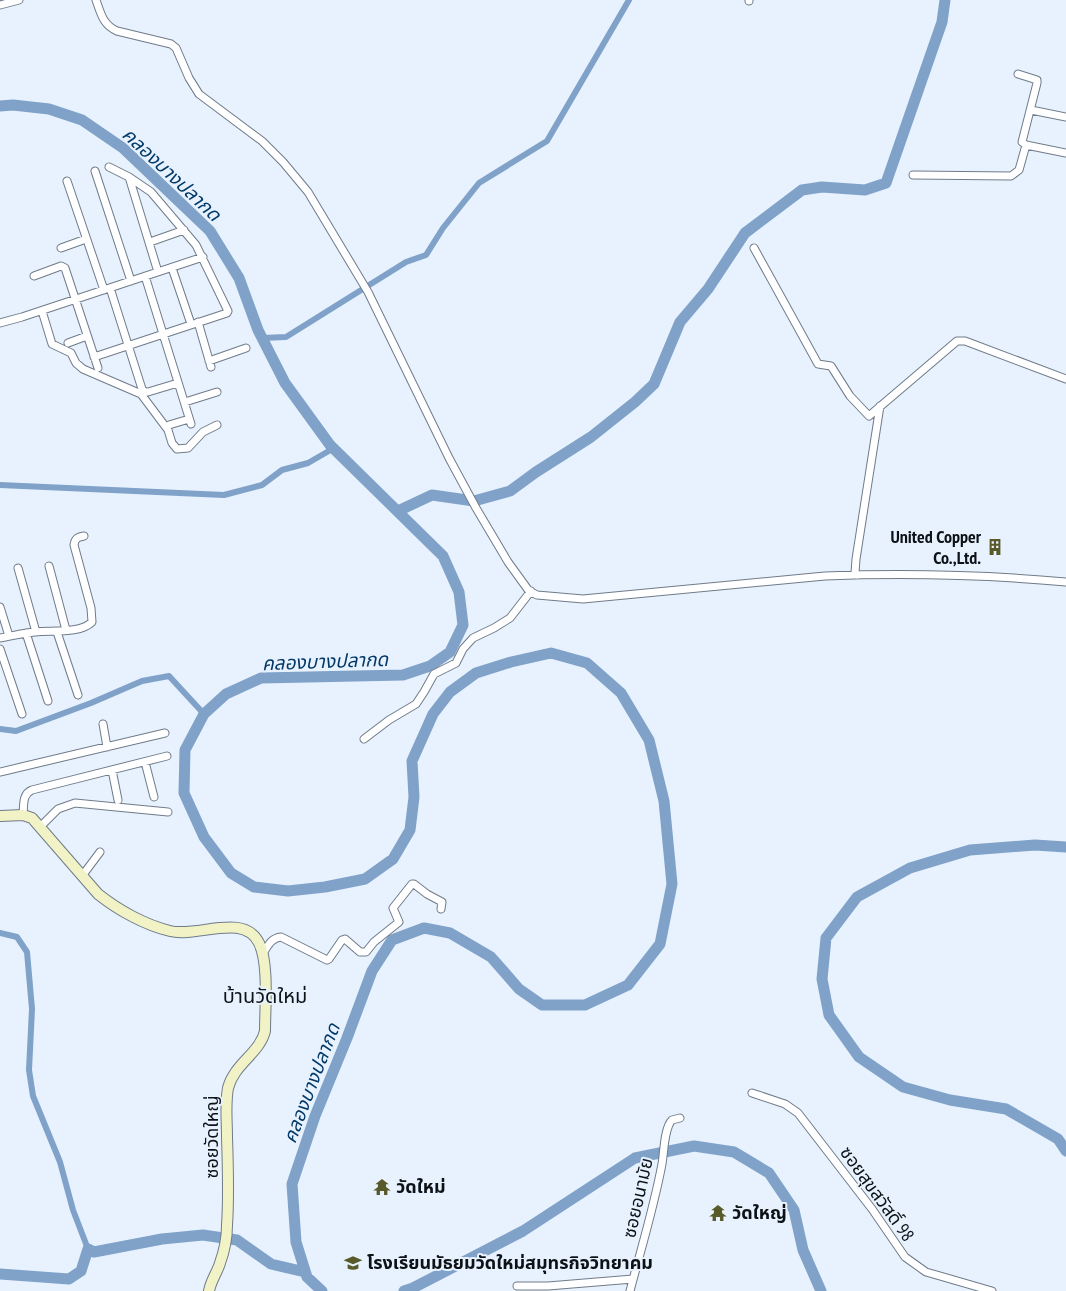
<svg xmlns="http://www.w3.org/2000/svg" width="1066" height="1291" viewBox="0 0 1066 1291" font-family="'PT Sans Narrow','Noto Sans Thai',sans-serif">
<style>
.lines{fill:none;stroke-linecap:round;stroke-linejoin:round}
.canal{stroke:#80a2c9;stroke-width:6}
.river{stroke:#80a2c9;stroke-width:11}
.street-casing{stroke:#707b89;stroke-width:9}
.secondary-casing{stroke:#707b89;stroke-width:12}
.street{stroke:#fff;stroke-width:7}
.secondary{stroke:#f1f3c6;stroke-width:10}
.labels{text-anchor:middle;stroke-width:4;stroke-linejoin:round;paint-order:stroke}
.poi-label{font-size:18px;font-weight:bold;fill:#0d1217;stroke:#e7f2fe;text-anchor:start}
.street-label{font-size:18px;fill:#0d1217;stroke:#e7f2fe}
.water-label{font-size:19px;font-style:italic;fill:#033968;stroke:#e7f2fe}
.quarter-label{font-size:20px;fill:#0d1217;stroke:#e7f2fe}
</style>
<rect width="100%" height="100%" fill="#e7f2fe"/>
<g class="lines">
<path class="canal" d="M262,338L286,337L406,262L426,255L443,228L479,183L547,141L629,0
M0,485L224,495L262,485L282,470L308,463L334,448
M0,729L16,731L91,703L142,681L169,676L204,714
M0,933L17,937L27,952L32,1009L29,1070L33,1096L60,1162L73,1210L88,1249"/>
<path class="river" d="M0,106L13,105L49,109L82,120L123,148L210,231L239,278L258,330L285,383L330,445L443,556L459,592L463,625L450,652L430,666L403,675L261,678L226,694L204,714L185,750L184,793L204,837L231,873L254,887L288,891L325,887L365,879L393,859L410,830L414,797L412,761L433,714L450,692L476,673L511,662L551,653L587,663L621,693L649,740L664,801L672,884L660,944L628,985L585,1005H542L519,989L491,957L450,933L424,928L392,940L372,971L347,1038L315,1116L292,1184L296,1242L307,1277L322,1291
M398,511L432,495L474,501L510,491L536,472L591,437L635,402L654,384L680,322L708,289L745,233L802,190L822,187L865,190L886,183L942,22L945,0
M1066,847L1035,845L970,850L910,868L857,897L826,938L822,979L829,1015L859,1057L903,1087L950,1100L1006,1109L1058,1139L1066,1151
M0,1274L69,1279L81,1271L88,1249L94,1252L162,1239L203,1235L237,1240L271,1264L305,1272
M404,1291L413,1288L523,1231L635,1158L694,1146L734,1152L769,1173L794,1210L803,1250L821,1291"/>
<g class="street-casing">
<path id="street" d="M96,0C101,14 103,25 117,31L171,44L176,48L189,78L199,94L262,141L283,162L308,192L368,292L449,458L476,508L508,562L529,591L537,595L583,599L825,576C904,573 988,575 1066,582
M749,0V1
M0,5L19,0
M1018,74L1037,80V83L1022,142L1026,145L1066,153
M1031,110L1066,117
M95,171L131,281
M913,175L1011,176L1019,170L1026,145
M129,177L158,272
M67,181L104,290
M150,242L184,230
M61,248L86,239
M754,248L818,364L831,366L850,396L869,416L957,341H965L973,344L1066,379
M172,268L191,324
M34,276L61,266L65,268L98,368
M145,276L191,424
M110,288L142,389L145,392H148L178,383
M42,311L52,344L71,353L76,363L83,369L141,394L168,430L172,443L177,449L188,448L203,432L217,425
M198,322L211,367
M0,323L22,317L203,257
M68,343L87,336
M94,357L227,313L228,311L196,245L151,192L129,177L109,167
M209,361L246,348
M185,402L217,392
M169,425L189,419
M49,566L66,630
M18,568L36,632
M857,575L855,573L856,559L880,406
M0,607L9,636
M57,632L78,695
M26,633L48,701
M0,638C12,636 23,633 35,632C51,630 80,634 92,622L91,608L74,545C75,538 78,537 84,536
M0,649L22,714
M103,724L107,747
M364,739L389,720L416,704L424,692L434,674L456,663L463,649L473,638L494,628L510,618L531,591
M145,762L154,797
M112,770L118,800
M0,772L165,733
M23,815C24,805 22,794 32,790L167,756
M40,827L58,809L75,803L168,812
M82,876L100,852
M263,953C268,946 271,938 281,937L327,960L329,959L342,940L345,939L360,952H366L374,942L399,922L393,908L412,884H414L427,894L442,902L441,909
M752,1093L785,1104L798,1113L872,1209L905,1257L926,1272L992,1291
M517,1286H548L633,1279
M630,1291C641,1249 654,1207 662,1164C664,1153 664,1128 672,1120L680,1118"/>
</g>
<g class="secondary-casing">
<path id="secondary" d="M0,816L23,815L32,818L98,894C118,910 145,925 170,931C197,938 244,912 259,943C269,963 265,1007 265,1031C260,1053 234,1064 228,1088C225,1104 227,1121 227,1137C228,1167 229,1196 227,1225C227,1237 224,1252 220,1263C217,1273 211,1280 209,1291"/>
</g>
<use href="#street" class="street"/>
<use href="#secondary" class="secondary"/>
</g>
<defs>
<g id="building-bare" transform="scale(1.35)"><path d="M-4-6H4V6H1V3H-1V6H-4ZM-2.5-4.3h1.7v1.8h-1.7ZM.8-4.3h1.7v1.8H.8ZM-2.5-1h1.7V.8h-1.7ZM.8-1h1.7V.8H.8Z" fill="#585b29" stroke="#e7f2fe" stroke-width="2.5" paint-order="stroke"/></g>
<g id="temple-bare" transform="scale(1.35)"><path d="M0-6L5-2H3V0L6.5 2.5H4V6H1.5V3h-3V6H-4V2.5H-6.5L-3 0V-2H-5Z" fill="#585b29" stroke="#e7f2fe" stroke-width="2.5" paint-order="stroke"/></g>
<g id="school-bare" transform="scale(1.35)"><path d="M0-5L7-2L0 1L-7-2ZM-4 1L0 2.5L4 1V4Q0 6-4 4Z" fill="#585b29" stroke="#e7f2fe" stroke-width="2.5" paint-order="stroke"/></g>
</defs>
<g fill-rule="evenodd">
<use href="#building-bare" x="995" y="547"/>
<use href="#temple-bare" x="382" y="1187"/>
<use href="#temple-bare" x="718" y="1213"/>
<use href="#school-bare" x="353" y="1263"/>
</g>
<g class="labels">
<g class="poi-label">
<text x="981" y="543" text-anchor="end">United Copper<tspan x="981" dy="21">Co.,Ltd.</tspan></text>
<text x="396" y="1193">วัดใหม่</text>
<text x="732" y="1219">วัดใหญ่</text>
<text x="367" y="1269">โรงเรียนมัธยมวัดใหม่สมุทรกิจวิทยาคม</text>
</g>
<g class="street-label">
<text transform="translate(212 1137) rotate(-90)" y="6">ซอยวัดใหญ่</text>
<text transform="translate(877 1194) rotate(54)" y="6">ซอยสุขสวัสดิ์ 98</text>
<text transform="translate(638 1198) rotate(-77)" y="6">ซอยอนามัย</text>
</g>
<g class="water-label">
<text transform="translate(172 174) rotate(43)" y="7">คลองบางปลากด</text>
<text transform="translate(325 661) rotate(-2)" y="7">คลองบางปลากด</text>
<text transform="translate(311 1083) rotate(-69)" y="7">คลองบางปลากด</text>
</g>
<g class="quarter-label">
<text x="265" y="1003">บ้านวัดใหม่</text>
</g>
</g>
</svg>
